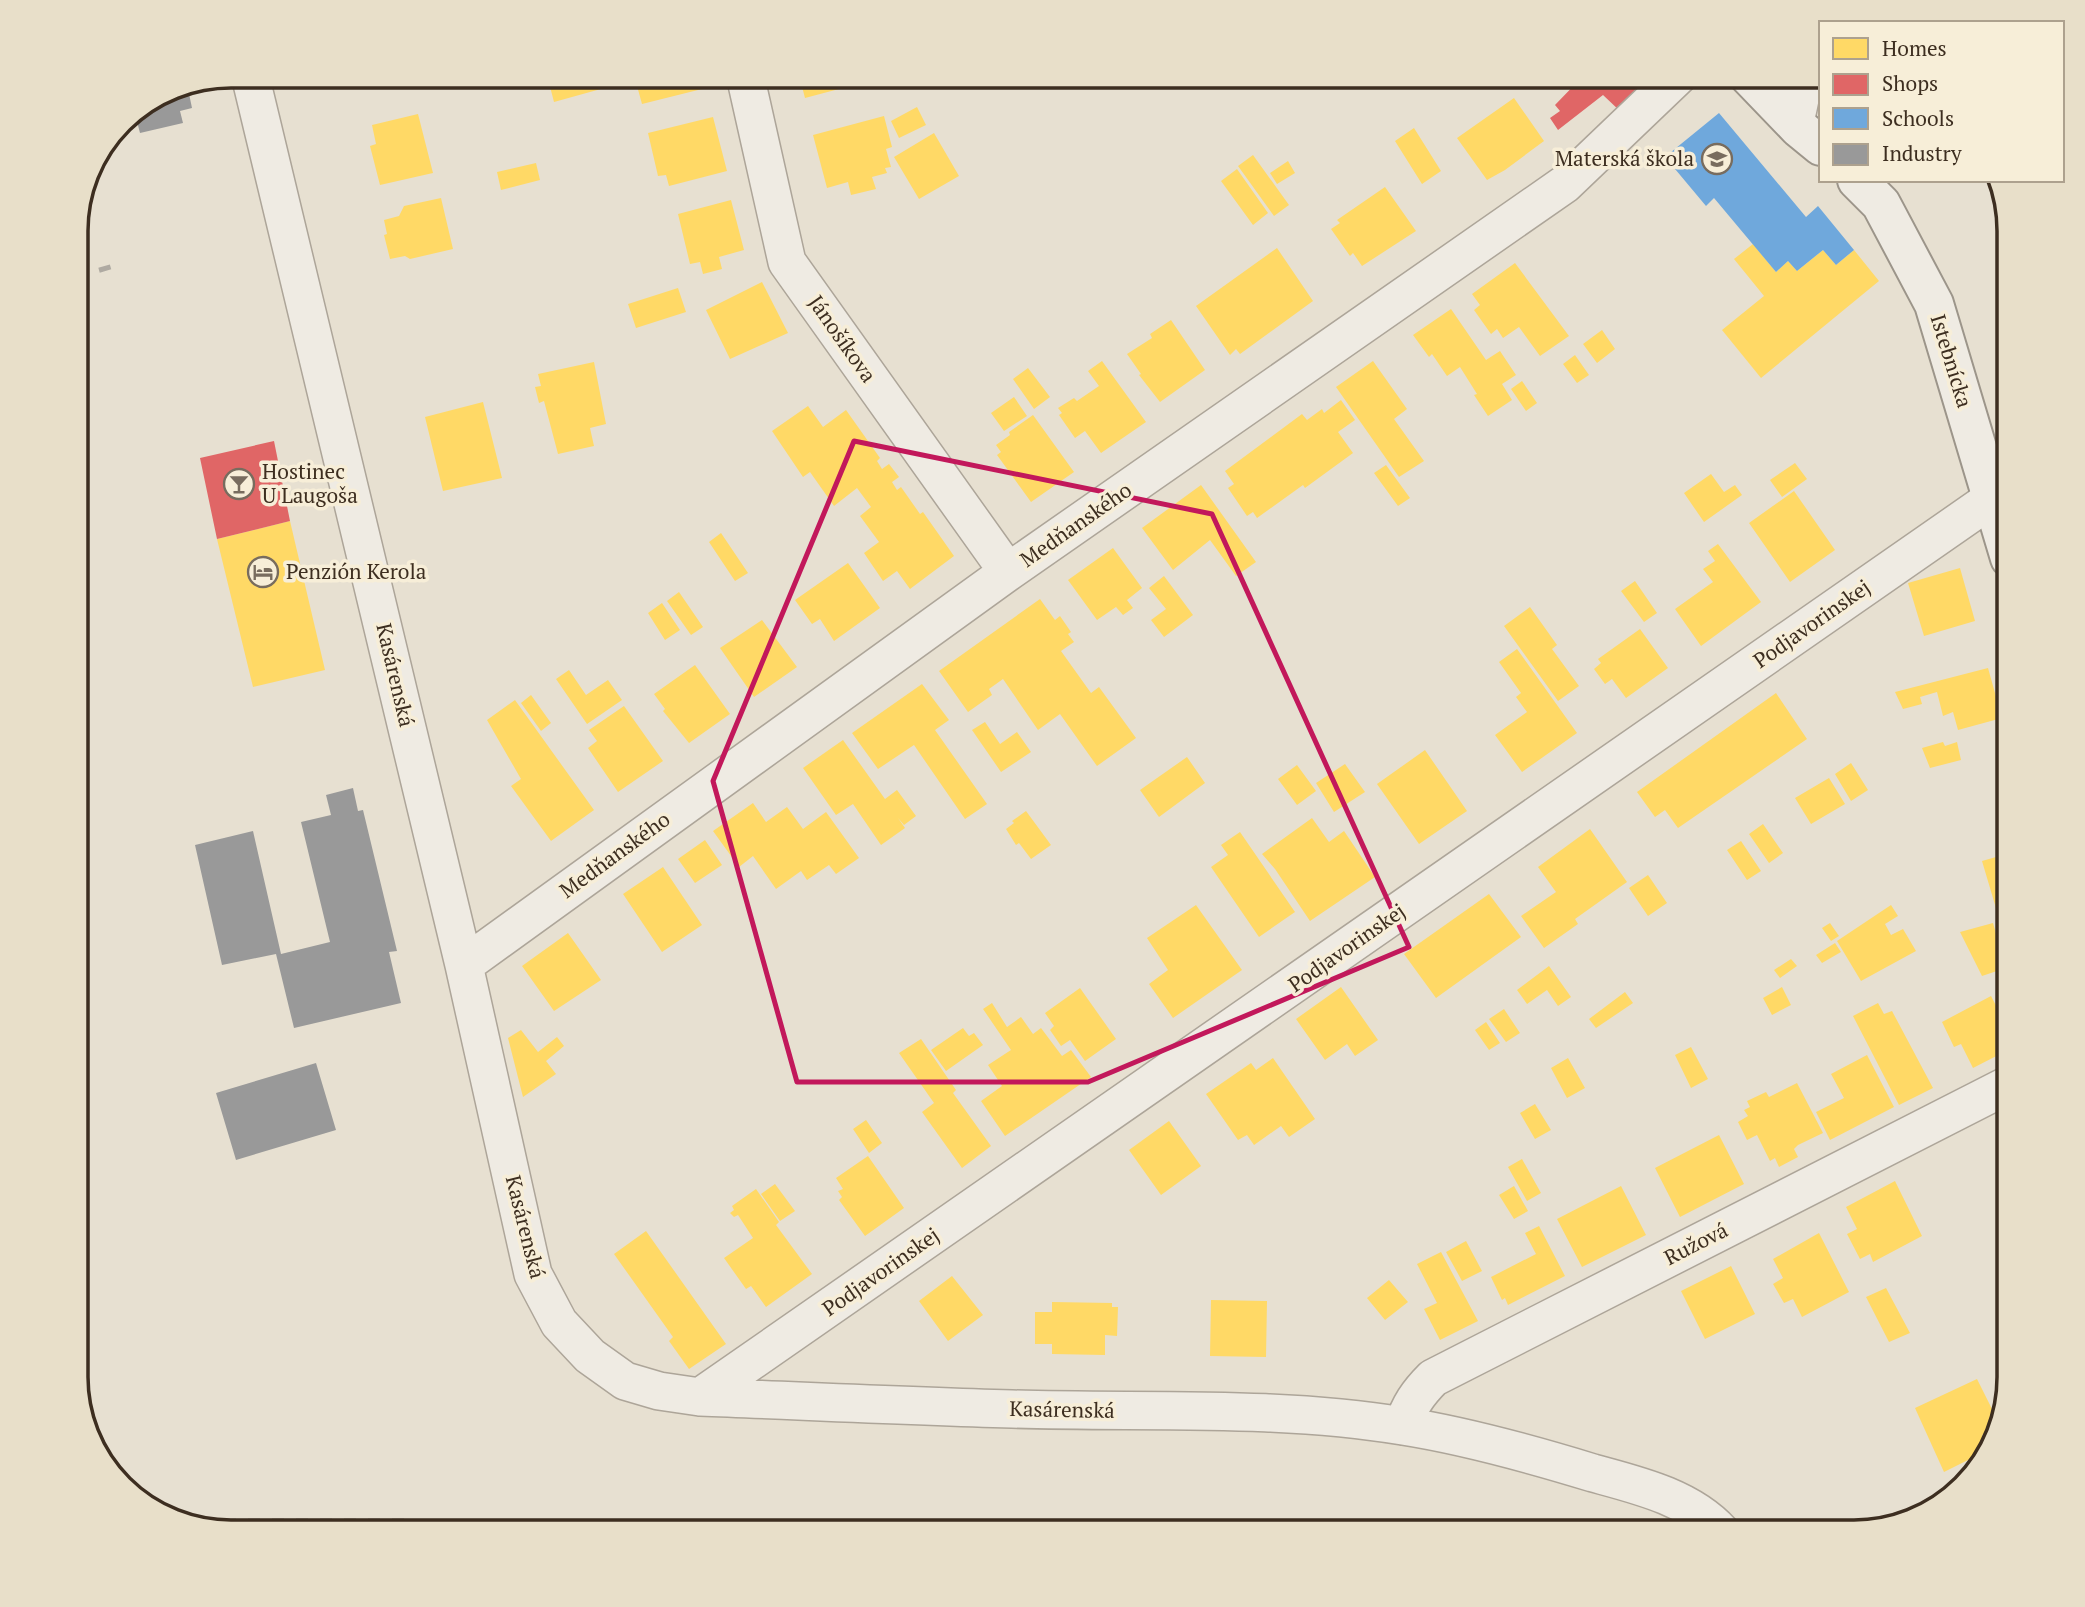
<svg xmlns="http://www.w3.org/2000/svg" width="2085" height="1607" viewBox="0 0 2085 1607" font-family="'PT Serif',serif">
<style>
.homes{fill:#ffd966}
.shops{fill:#e06666}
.schools{fill:#6fa8dc}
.industry{fill:#999}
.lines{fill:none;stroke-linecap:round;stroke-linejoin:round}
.street-casing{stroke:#ada599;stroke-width:40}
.secondary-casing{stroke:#9c958a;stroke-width:42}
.street{stroke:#efebe3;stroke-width:37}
.secondary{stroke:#efebe3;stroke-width:38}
.rail{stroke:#afaaa2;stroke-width:5;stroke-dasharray:12 12;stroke-linecap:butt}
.marked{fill:none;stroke:#c2185b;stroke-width:5;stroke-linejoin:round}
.labels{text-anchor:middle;stroke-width:7;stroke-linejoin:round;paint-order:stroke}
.poi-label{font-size:21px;fill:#3d2e20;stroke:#f7eed8;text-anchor:start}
.street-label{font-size:21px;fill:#3d2e20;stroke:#f7eed8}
.rim{fill:none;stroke:#3d2e20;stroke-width:3.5}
</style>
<rect width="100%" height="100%" fill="#e7e0d1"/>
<path class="homes" d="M350,75H395V76L357,85Z
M547,75H604L608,87L554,102Z
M634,75H703L706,88L642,104Z
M799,75H852L854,85L805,98Z
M1514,98L1544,141L1505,170L1487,180L1457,138Z
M917,107L926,125L899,138L891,121Z
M418,114L433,173L380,185L370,146L376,144L372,125Z
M884,116L892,147L886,149L891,167L885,168L887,173L872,177L876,189L851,195L848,182L827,188L813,135Z
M713,117L727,171L669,186L666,175L658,176L648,133Z
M1414,128L1441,171L1422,184L1395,141Z
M934,133L959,176L919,199L894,157Z
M1253,155L1289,205L1274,216L1238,166Z
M1288,161L1295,173L1277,184L1270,173Z
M536,163L540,180L501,190L497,172Z
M1237,169L1268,213L1253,225L1221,181Z
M1385,187L1416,231L1362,266L1353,253L1350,256L1331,229L1340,223L1337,220Z
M441,198L453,249L410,259L405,256L390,259L384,235L387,234L384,220L399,216L404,206Z
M731,200L744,250L719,257L722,269L703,274L700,262L690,264L678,214Z
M1753,244L1776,272L1788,261L1797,271L1823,250L1836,265L1854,250L1879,281L1761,378L1722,330L1764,296L1734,259Z
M1277,248L1313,301L1240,354L1236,349L1230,355L1196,306Z
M1515,263L1569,336L1540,356L1519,327L1503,338L1497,329L1491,334L1474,310L1480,305L1472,294Z
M762,282L788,333L730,359L706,310Z
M678,288L686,312L636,328L628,304Z
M1451,309L1486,360L1500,351L1516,375L1502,384L1512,400L1488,416L1474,395L1477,394L1460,367L1447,376L1432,354L1429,357L1413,335Z
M1171,320L1205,370L1160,402L1139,375L1141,374L1127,354L1152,338L1150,334Z
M1602,330L1615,349L1597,363L1583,344Z
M1575,355L1589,375L1577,383L1563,364Z
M1102,361L1146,422L1101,453L1085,431L1075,438L1059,415L1062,413L1058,408L1074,398L1077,401L1099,386L1088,371Z
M1373,361L1407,409L1394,419L1424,461L1399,477L1336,387Z
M594,362L606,424L590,428L594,446L558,454L544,401L539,403L535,387L541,386L538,374Z
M1028,368L1050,397L1034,409L1013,379Z
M1522,381L1537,403L1526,411L1511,389Z
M1014,397L1027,416L1004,431L991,413Z
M1341,400L1355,420L1338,432L1353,453L1305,488L1303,485L1257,518L1253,512L1247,516L1228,488L1234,484L1225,471L1302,414L1307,420L1322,409L1324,413Z
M483,402L502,478L443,491L425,417Z
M808,406L823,427L846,410L880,458L877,461L882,469L889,464L899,477L892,482L897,490L901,487L920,514L923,512L954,556L910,589L897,571L883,581L864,553L879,542L860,516L871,507L857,488L834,506L810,472L803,477L772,431Z
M1033,415L1074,472L1031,502L997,455L1001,452L996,445L1010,435L1009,432Z
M1795,463L1807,479L1782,497L1770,480Z
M1386,465L1410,498L1398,506L1374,473Z
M1711,474L1724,492L1735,485L1742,495L1704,522L1684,493Z
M1201,485L1256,562L1236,576L1210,540L1173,570L1142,528Z
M1794,491L1835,550L1790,582L1749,523Z
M290,521L325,670L253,687L217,539Z
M721,533L748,573L735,581L709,542Z
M1718,544L1761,602L1701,646L1675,609L1713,582L1703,569L1715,561L1708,551Z
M1113,548L1142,588L1127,600L1133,608L1123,615L1116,607L1097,620L1068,580Z
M848,563L880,608L834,641L820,619L812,624L795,600Z
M1960,568L1975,621L1924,636L1908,583Z
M1164,576L1193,615L1164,637L1151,620L1166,609L1149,588Z
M1635,581L1657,613L1644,622L1621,591Z
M679,592L703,627L691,635L667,601Z
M1040,599L1055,620L1060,616L1071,632L1068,634L1074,642L1061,651L1091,693L1099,687L1136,738L1097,766L1060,714L1038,730L1003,679L989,689L992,695L968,712L939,671Z
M662,603L680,630L665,640L648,613Z
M1530,607L1557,645L1552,649L1579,686L1558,701L1504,626Z
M762,620L797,667L754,697L720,648Z
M1640,629L1668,668L1626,698L1612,679L1605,684L1594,669L1601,663L1598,659Z
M1517,649L1577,733L1522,772L1495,735L1527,712L1516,697L1521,693L1499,662Z
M695,665L730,714L689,743L663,711L665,709L654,694Z
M1988,668L2002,718L1958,730L1953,712L1943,716L1937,692L1920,697L1922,704L1903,709L1895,692Z
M569,670L586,695L608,680L622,700L587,724L556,679Z
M922,684L949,720L935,730L987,804L965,819L914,745L878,769L852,733Z
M1776,693L1807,739L1678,828L1665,810L1655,817L1637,792Z
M531,695L551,723L541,731L521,703Z
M515,700L594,810L551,841L511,786L521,779L487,720Z
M624,706L663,761L618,792L588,748L597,741L589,730Z
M985,722L1000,744L1017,732L1031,752L1001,772L972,730Z
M843,740L885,799L897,790L916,816L904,825L898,818L905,828L881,845L853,804L836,815L803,768Z
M1943,742L1945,746L1957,742L1961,760L1930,768L1922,748Z
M1425,750L1467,811L1419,844L1377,784Z
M1187,757L1205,783L1159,817L1140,790Z
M1851,763L1868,790L1851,801L1835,774Z
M1345,764L1365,792L1334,812L1316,783Z
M1297,765L1316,791L1297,805L1278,779Z
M1829,778L1845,804L1811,824L1795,798Z
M753,803L766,822L787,807L803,829L826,812L859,858L836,874L829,865L807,880L801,871L776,889L753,856L739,867L713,831Z
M1026,811L1051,845L1031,859L1019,843L1016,845L1006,829L1014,823L1012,821Z
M1312,818L1329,842L1344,831L1375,877L1310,921L1275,869L1262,854Z
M1763,824L1783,853L1769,863L1749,834Z
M1590,829L1627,882L1575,919L1578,924L1544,948L1521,916L1556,892L1538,867Z
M1240,832L1295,912L1259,937L1211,867L1228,855L1221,845Z
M705,840L722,865L695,883L678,859Z
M1741,841L1761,871L1747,880L1727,850Z
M2010,853V952H2009L1982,861Z
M663,867L702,925L662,952L623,894Z
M1648,875L1667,903L1648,916L1629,888Z
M1489,894L1521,937L1436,998L1404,954Z
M1196,905L1242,970L1173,1018L1149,984L1168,970L1147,938Z
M1891,905L1898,916L1885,924L1891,935L1903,929L1916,951L1861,981L1837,941Z
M1830,923L1839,936L1831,941L1822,928Z
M1993,923L2006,968L1982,976L1960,932Z
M568,933L601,980L554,1011L522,966Z
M1835,943L1841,952L1822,963L1816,955Z
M1791,959L1797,966L1780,978L1774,970Z
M1549,966L1571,997L1558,1006L1547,990L1527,1004L1517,990Z
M1341,987L1378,1040L1355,1056L1347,1044L1325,1060L1296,1019Z
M1782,987L1791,1005L1772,1015L1763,998Z
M1080,988L1116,1039L1085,1061L1070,1040L1061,1046L1050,1030L1054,1026L1045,1013Z
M1625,992L1633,1003L1596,1028L1589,1019Z
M1991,996L2010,1033V1049L1973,1068L1961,1044L1954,1047L1942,1022Z
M992,1003L1007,1027L1021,1017L1033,1034L1041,1028L1062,1056L1071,1050L1091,1077L1005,1136L981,1101L1002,1086L988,1065L1011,1050L983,1009Z
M1878,1003L1884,1014L1892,1011L1933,1088L1899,1105L1853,1016Z
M1504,1009L1520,1033L1506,1042L1489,1019Z
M1486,1022L1500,1043L1489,1050L1475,1030Z
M963,1028L969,1036L974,1033L983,1045L946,1071L931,1050Z
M521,1030L538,1052L557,1037L564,1046L546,1061L556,1074L523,1097L508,1038Z
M921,1039L956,1090L953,1093L991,1146L962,1168L922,1112L934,1103L899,1053Z
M1691,1047L1708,1079L1691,1088L1675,1055Z
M1867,1055L1894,1107L1830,1140L1816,1112L1844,1098L1831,1074Z
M1273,1058L1315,1119L1289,1137L1281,1126L1254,1145L1247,1135L1238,1140L1206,1094L1251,1063L1256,1070Z
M1568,1058L1585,1088L1567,1098L1551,1068Z
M1797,1083L1823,1133L1798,1145L1794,1149L1798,1157L1779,1167L1775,1158L1770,1161L1757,1135L1747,1140L1738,1122L1748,1116L1744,1110L1750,1107L1747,1101L1766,1092L1769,1097Z
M1535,1104L1551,1130L1535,1139L1520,1113Z
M866,1120L882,1143L869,1153L853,1129Z
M1169,1121L1201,1166L1161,1195L1129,1150Z
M1719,1135L1744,1184L1680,1217L1655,1168Z
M868,1156L904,1208L865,1236L839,1200L842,1197L838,1191L843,1189L836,1178Z
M1522,1159L1541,1193L1527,1201L1508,1167Z
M1895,1181L1922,1236L1873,1262L1870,1254L1860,1259L1847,1234L1857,1229L1846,1207Z
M775,1184L795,1211L780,1221L761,1194Z
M1514,1186L1528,1211L1514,1219L1499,1195Z
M1621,1186L1646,1235L1582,1267L1557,1219Z
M756,1189L779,1222L776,1225L812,1274L766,1307L751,1286L746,1289L724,1258L753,1238L738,1215L734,1217L730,1213L734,1210L732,1206Z
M1539,1226L1565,1276L1508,1305L1505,1298L1502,1300L1491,1277L1536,1254L1525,1233Z
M646,1231L726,1344L689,1369L669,1341L673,1337L614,1254Z
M1819,1233L1849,1292L1802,1317L1793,1299L1784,1303L1773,1284L1783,1278L1773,1259Z
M1466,1241L1482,1271L1462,1281L1446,1252Z
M1441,1252L1478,1321L1440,1340L1424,1309L1437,1303L1417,1264Z
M1731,1266L1755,1314L1705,1339L1681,1291Z
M952,1276L983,1315L948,1341L919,1301Z
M1389,1280L1408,1302L1385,1320L1367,1298Z
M1886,1288L1910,1333L1889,1342L1866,1297Z
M1211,1300L1267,1301L1266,1357L1210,1356Z
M1052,1302L1112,1303V1307H1118L1117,1336L1105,1335V1355L1052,1354V1344H1035V1312H1052Z
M1977,1379L1996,1417L1992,1430L1982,1435L1987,1444L1984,1452L1944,1472L1915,1408Z"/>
<path class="shops" d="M1584,75H1656L1621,112L1603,95L1558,130L1550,118L1560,111L1555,105Z
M274,441L290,521L217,539L200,458Z"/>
<path class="schools" d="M1719,113L1806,217L1818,206L1854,250L1836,265L1823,250L1797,271L1788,261L1776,272L1714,198L1706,206L1665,157Z"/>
<path class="industry" d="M187,84L192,108L180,111L183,123L140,133L134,110L172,87Z
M353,788L358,811L363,810L397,951L389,952L401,1003L294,1028L276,954L222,965L195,845L253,831L281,954L330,942L301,822L331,815L326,795Z
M316,1063L336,1130L236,1160L216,1093Z"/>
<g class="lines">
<g class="street-casing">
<path id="street" d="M250,75L464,965L533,1274L559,1323L590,1356L625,1381L659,1391L700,1397C804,1401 908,1406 1012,1409C1142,1413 1274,1405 1403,1426C1467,1436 1531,1454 1593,1473C1637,1485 1689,1497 1721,1532
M745,75L787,262L1008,572
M1795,123L1805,75
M464,965L1008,572L1565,184L1679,75
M700,1397L1993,498
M1403,1426C1409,1406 1418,1393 1433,1378L2010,1084"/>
</g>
<g class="secondary-casing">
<path id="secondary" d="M1748,75L1799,128L1821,146
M1857,180L1881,204L1934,304L2010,558"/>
</g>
<use href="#street" class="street"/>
<use href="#secondary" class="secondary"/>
<path class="rail" d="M76,277L117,265
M200,1521H401L710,1532"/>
</g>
<path class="marked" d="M854,441L1212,514L1409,947L1088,1082H797L713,781Z"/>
<defs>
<g id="school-ring" transform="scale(1.575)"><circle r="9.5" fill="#f7eed8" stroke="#786c5e" stroke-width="1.5"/><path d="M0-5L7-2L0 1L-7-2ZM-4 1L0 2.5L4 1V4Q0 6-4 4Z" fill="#786c5e"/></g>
<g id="bar-ring" transform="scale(1.575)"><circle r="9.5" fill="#f7eed8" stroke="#786c5e" stroke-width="1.5"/><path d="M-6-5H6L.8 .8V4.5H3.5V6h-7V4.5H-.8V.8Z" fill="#786c5e"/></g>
<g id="hotel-ring" transform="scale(1.575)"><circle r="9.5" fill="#f7eed8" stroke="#786c5e" stroke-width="1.5"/><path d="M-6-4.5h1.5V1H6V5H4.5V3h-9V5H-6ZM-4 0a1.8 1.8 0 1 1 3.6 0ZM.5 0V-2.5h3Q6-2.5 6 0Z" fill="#786c5e"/></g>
</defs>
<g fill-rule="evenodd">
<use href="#school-ring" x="1717" y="159"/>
<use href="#bar-ring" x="239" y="484"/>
<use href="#hotel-ring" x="263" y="572"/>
</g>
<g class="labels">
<g class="poi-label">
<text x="1694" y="166" text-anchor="end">Materská škola</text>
<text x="262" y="479">Hostinec<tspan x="262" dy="24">U Laugoša</tspan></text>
<text x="286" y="579">Penzión Kerola</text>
</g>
<g class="street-label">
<text transform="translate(842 339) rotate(55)" y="7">Jánošíkova</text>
<text transform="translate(1951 361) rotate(73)" y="7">Istebnícka</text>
<text transform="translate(1076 525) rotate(-35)" y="7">Medňanského</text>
<text transform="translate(1812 624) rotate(-35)" y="7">Podjavorinskej</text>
<text transform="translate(395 675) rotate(77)" y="7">Kasárenská</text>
<text transform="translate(615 855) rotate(-36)" y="7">Medňanského</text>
<text transform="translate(1347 948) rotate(-35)" y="7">Podjavorinskej</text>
<text transform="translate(525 1227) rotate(76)" y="7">Kasárenská</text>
<text transform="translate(1696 1244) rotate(-27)" y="7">Ružová</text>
<text transform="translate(881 1272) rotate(-35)" y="7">Podjavorinskej</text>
<text transform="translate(1062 1410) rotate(1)" y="7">Kasárenská</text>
</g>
</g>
<path d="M0 0H2085V1607H0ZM231 88H1854A143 143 0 0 1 1997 231V1377A143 143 0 0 1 1854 1520H231A143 143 0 0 1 88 1377V231A143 143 0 0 1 231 88Z" fill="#e8dfc9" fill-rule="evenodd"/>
<path class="rim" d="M231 88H1854A143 143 0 0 1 1997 231V1377A143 143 0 0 1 1854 1520H231A143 143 0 0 1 88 1377V231A143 143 0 0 1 231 88Z"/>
<rect x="1819" y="21" width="245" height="161" fill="#f7eed8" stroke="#ada18e" stroke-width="2"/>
<rect x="1833" y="38" width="35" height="21" fill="#ffd966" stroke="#ada18e" stroke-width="2"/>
<text x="1882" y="56" font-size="21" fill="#3d2e20">Homes</text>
<rect x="1833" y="74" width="35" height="21" fill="#e06666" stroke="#ada18e" stroke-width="2"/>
<text x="1882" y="91" font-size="21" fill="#3d2e20">Shops</text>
<rect x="1833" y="108" width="35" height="21" fill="#6fa8dc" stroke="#ada18e" stroke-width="2"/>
<text x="1882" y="126" font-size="21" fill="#3d2e20">Schools</text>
<rect x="1833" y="144" width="35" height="21" fill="#999999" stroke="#ada18e" stroke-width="2"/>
<text x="1882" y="161" font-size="21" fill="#3d2e20">Industry</text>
</svg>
